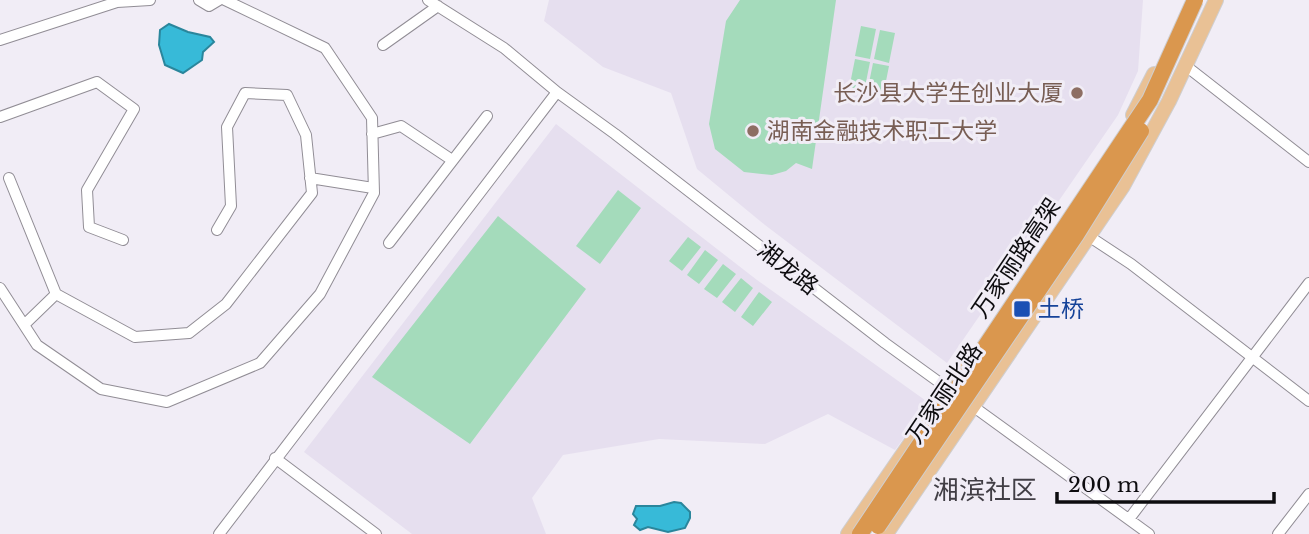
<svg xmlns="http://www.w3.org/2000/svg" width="1309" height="534" viewBox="0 0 1309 534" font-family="'Libre Baskerville','Noto Sans SC',serif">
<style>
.built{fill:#e6dfef}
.green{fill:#a4dbbb}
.water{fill:#37bad8;stroke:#2a869c;stroke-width:2}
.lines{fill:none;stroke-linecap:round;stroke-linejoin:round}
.minor-casing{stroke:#918d95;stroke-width:12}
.major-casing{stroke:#cfcecf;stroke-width:16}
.minor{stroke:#fff;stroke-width:10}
.major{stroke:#e9c195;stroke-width:14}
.highway-bridge-casing{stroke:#cfcecf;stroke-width:18;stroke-linecap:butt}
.highway-bridge{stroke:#da974e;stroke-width:16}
.education-dot{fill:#8d6e63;stroke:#f1edf6;stroke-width:2.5}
.transit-dot{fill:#1a4fb4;stroke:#f1edf6;stroke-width:2.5}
.labels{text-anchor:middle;stroke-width:6;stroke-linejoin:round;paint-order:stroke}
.education-label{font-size:23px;fill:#785e54;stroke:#f1edf6;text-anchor:end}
.street-label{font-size:23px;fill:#0d0c0f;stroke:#f1edf6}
.transit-label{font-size:23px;fill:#164399;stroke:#f1edf6;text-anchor:start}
.quarter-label{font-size:26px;fill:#413e45;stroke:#f1edf6}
</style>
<rect width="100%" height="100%" fill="#f1edf6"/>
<path class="built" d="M549,0H1143L1138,71L1118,115L947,363L765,225L697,169L671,93L603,67L544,21Z
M556,124L757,280L929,403L895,450L828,414L765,444L659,439L563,455L532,498L546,534H412L304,452Z"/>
<path class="green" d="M740,0H836L812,169L796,163L786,171L772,175L744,172L715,149L709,124L726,21Z
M861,26L876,29L870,59L855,56Z
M880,30L895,33L889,63L874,59Z
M855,59L870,62L864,92L849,89Z
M873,63L889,66L883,96L867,93Z
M618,190L641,208L600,264L576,246Z
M498,216L586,289L470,444L372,377Z
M688,237L701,247L682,271L669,261Z
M705,250L718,260L699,284L687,275Z
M723,264L736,274L717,298L704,289Z
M741,278L753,288L735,312L722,302Z
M759,292L772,302L753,326L741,317Z"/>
<path class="water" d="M169,24L188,32L210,37L214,42L203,52L202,60L183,73L165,65L159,45L160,30Z
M674,502L681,503L690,512V518L685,528L668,532L648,527L640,530L634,525L637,519L633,514L636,506H660Z"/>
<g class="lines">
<g class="minor-casing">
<path id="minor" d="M199,0L209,6L219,0
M428,0L504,48L557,92L615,134L885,343L954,393
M0,40L117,2L150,0
M383,45L438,6
M1186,66L1309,162
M0,117L97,82L134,109L87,190L89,227L123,240
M372,134L401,126L452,160
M9,178L56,294L24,325
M310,178L373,188
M1090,237L1131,264L1309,401
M389,243L487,116
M0,288L37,345L101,389L167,402L260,363L320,294L374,193L372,118L325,48L225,0
M56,294L135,337L189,333L226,304L312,193L306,135L287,95L245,93L227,127L231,206L217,230
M967,402L1149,534
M275,458L376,534
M1129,519L1309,283
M219,534L557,92
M1278,534L1309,494"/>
</g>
<g class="major-casing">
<path id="major" d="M1133,115L1154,74
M848,534L969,358
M886,534L1123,186L1169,101L1216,0"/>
</g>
<use href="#minor" class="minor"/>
<use href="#major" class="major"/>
<g class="highway-bridge-casing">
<path id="highway-bridge" d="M878,526L1076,235L1141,131
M860,534L1150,100L1195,0"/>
</g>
<use href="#highway-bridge" class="highway-bridge"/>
</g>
<g class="education-dot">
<circle cx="1077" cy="93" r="7"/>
<circle cx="753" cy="131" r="7"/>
</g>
<rect class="transit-dot" x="1013" y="300" width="18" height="18" rx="3.5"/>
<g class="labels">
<g class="education-label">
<text x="1063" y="101">长沙县大学生创业大厦</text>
<text x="767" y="139" text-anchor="start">湖南金融技术职工大学</text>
</g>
<g class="street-label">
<text transform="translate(1016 258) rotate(-56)" y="8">万家丽路高架</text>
<text transform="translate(788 268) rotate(38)" y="8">湘龙路</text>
<text transform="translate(944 393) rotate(-56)" y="8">万家丽北路</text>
</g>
<g class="transit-label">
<text x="1038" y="317">土桥</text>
</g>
<g class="quarter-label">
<text x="985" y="499">湘滨社区</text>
</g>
</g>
<path d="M1057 492v10h217v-10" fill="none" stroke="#0d0c0f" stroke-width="3.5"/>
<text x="1068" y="492" font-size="21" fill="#0d0c0f" stroke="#f1edf6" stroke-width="5" paint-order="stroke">200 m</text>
</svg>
